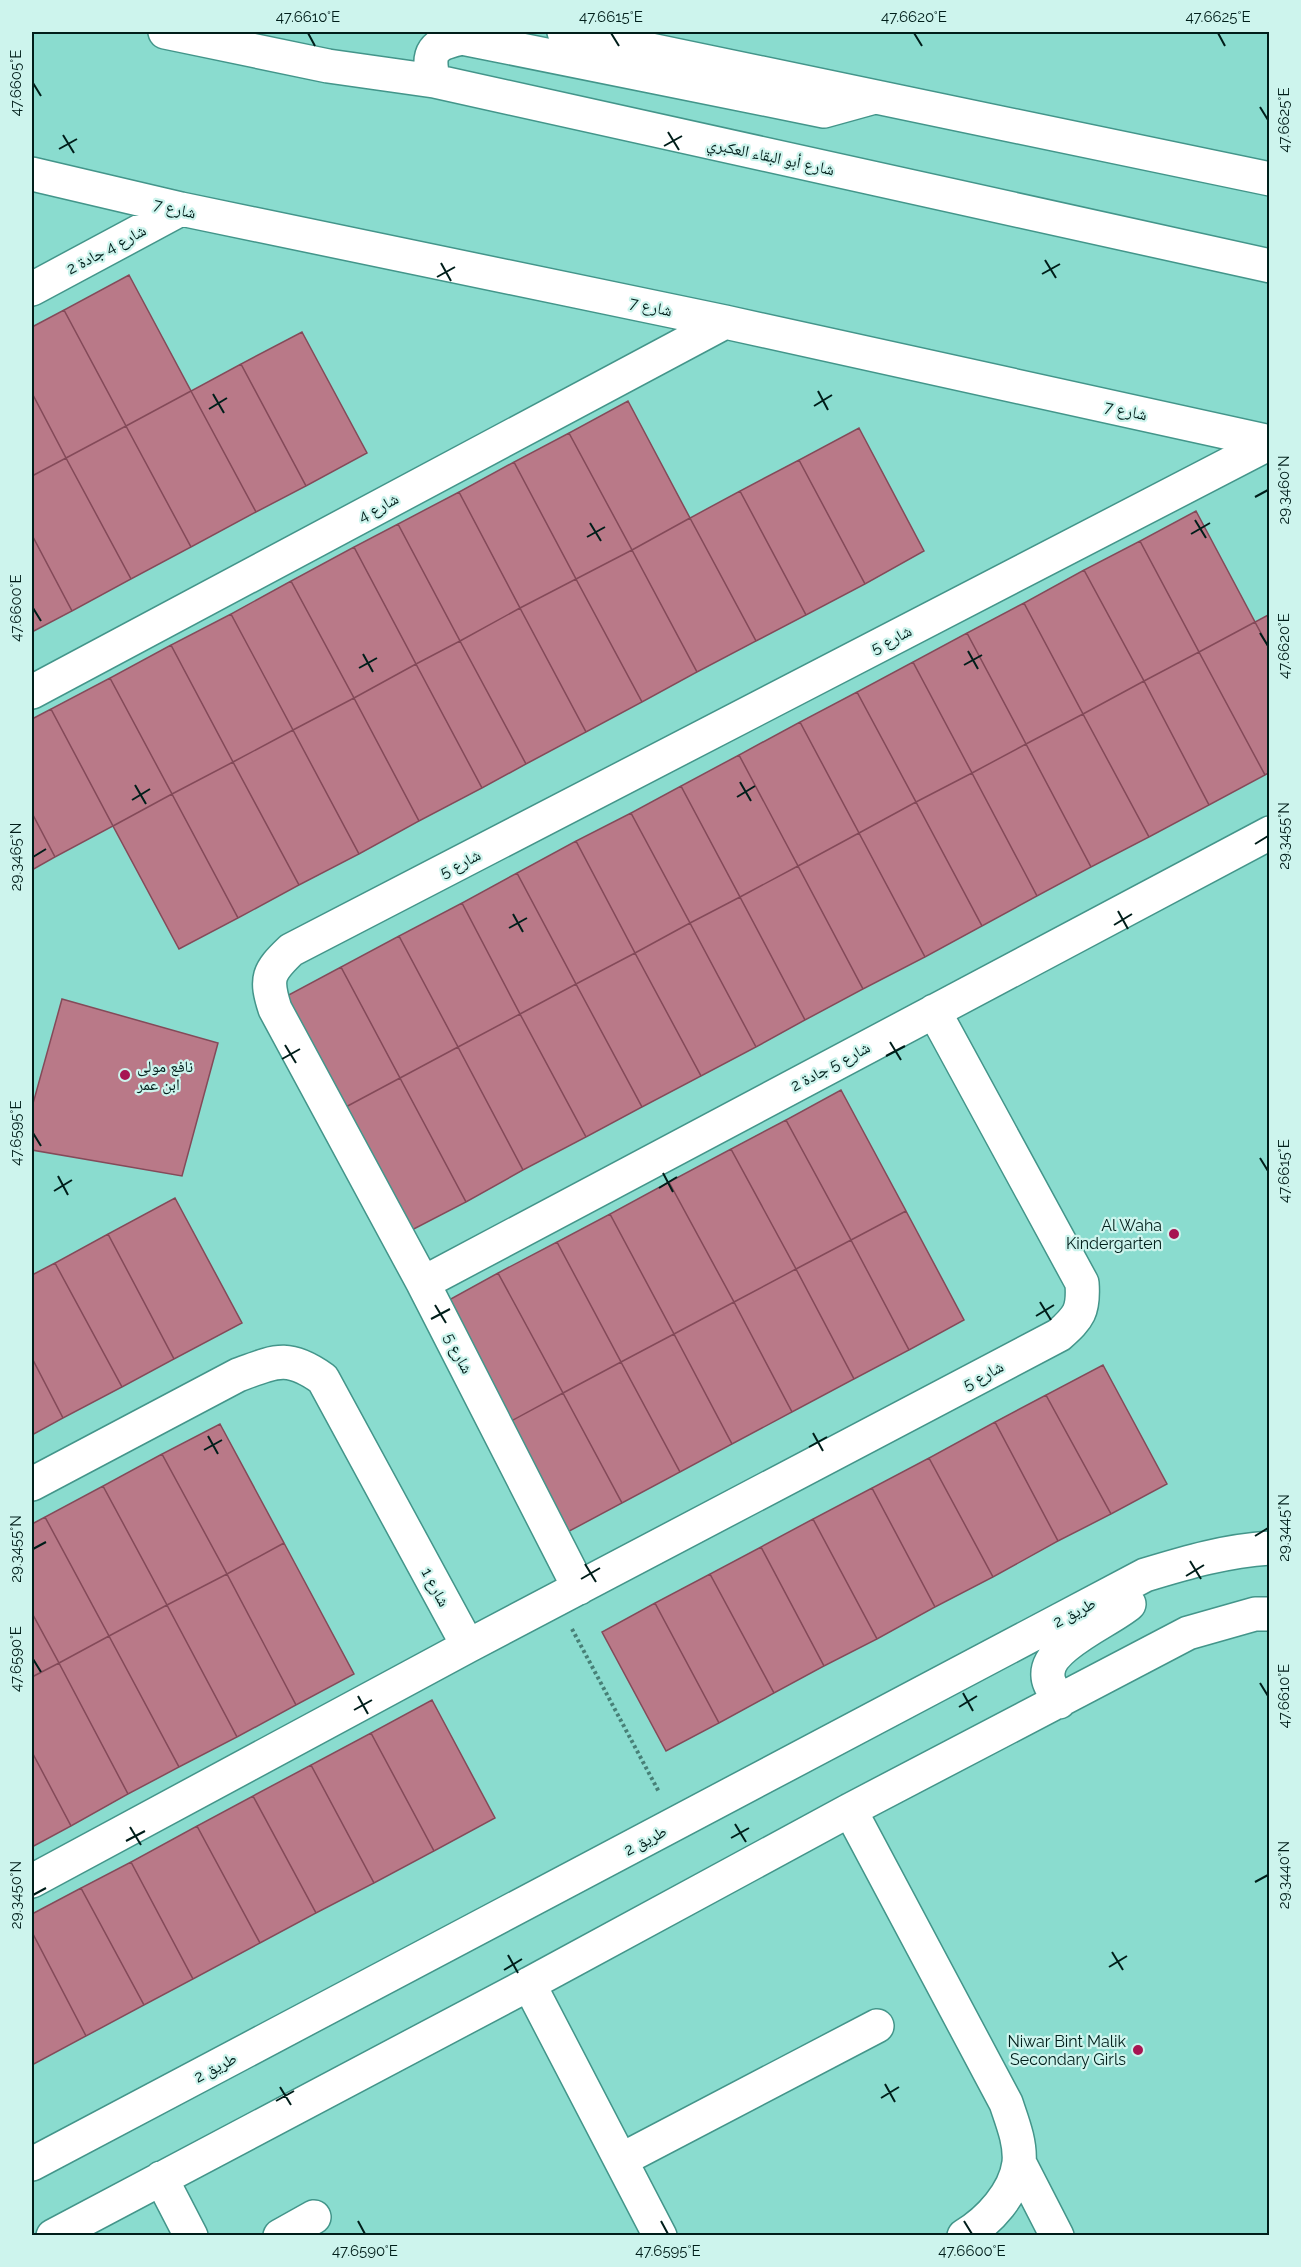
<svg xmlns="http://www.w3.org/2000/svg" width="1301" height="2267" viewBox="0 0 1301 2267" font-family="Raleway,'Noto Naskh Arabic',sans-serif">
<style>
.building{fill:#b97988;stroke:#844a59;stroke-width:1.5}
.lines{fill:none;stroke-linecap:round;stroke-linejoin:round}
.minor-casing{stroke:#43958a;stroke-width:36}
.major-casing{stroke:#43958a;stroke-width:36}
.path{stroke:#478077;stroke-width:4;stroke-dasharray:3 3;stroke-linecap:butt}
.minor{stroke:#fff;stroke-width:33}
.major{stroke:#fff;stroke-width:33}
.ticks{fill:none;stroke:#001e1a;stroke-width:2}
.poi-dot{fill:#a71552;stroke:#cdf4ed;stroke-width:2}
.labels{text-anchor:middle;stroke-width:4.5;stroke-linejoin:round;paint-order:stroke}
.street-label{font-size:16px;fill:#001e1a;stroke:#cdf4ed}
.poi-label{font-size:16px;fill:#001e1a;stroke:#cdf4ed;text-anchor:end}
.neatline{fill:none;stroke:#001e1a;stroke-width:2}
.ticks-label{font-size:15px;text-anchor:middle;fill:#001e1a}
</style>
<rect width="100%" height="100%" fill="#8adccf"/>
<path class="building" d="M129,275L191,391L126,426L64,310Z
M64,310L126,426L66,458L32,393V327Z
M302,332L367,453L306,486L241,364Z
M241,364L306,486L256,512L191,391Z
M191,391L256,512L191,547L126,426Z
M32,393L66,458L32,476Z
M628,401L690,518L632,550L569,433Z
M126,426L191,547L131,579L66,458Z
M859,428L924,551L865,584L799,460Z
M569,433L632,550L576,579L514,462Z
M66,458L131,579L72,611L32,535V476Z
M799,460L865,584L806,615L740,491Z
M514,462L576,579L520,608L459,492Z
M740,491L806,615L756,641L690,518Z
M459,492L520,608L460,641L398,524Z
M1196,511L1255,622L1199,652L1140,541Z
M690,518L756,641L697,672L632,550Z
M398,524L460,641L416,664L354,547Z
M32,535L72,611L32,632Z
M1140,541L1199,652L1144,681L1084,570Z
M354,547L416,664L354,698L291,581Z
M632,550L697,672L642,702L576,579Z
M1084,570L1144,681L1083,714L1024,603Z
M576,579L642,702L586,732L520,608Z
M291,581L354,698L293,730L231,614Z
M1024,603L1083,714L1026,744L967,633Z
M520,608L586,732L526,764L460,641Z
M231,614L293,730L233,762L171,645Z
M1270,614V650L1255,622Z
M1255,622L1270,650V772L1265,775L1199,652Z
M967,633L1026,744L972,773L913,662Z
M460,641L526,764L482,788L416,664Z
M171,645L233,762L172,794L110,678Z
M1199,652L1265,775L1209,805L1144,681Z
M913,662L972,773L916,802L857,692Z
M416,664L482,788L419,821L354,698Z
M110,678L172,794L113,826L51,709Z
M1144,681L1209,805L1149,837L1083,714Z
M857,692L916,802L859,833L800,722Z
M354,698L419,821L359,854L293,730Z
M51,709L113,826L55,857L32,813V719Z
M1083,714L1149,837L1091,867L1026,744Z
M800,722L859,833L798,866L739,755Z
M293,730L359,854L299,885L233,762Z
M1026,744L1091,867L1037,896L972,773Z
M739,755L798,866L740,897L681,786Z
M233,762L299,885L238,918L172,794Z
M972,773L1037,896L982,926L916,802Z
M681,786L740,897L690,923L631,813Z
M172,794L238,918L179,949L113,826Z
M916,802L982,926L925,957L859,833Z
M32,813L55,857L32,870Z
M631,813L690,923L635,953L576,841Z
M859,833L925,957L863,989L798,866Z
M576,841L635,953L576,984L517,873Z
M798,866L863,989L805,1020L740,897Z
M517,873L576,984L520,1014L462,903Z
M740,897L805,1020L756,1047L690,923Z
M462,903L520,1014L458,1047L399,936Z
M690,923L756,1047L701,1076L635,953Z
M399,936L458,1047L400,1078L341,967Z
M635,953L701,1076L642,1107L576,984Z
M341,967L400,1078L342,1109L283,998Z
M576,984L642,1107L586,1137L520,1014Z
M62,999L218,1043L182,1176L32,1150V1107Z
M520,1014L586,1137L523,1170L458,1047Z
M458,1047L523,1170L466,1202L400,1078Z
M400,1078L466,1202L408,1232L342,1109Z
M841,1090L906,1211L851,1240L786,1120Z
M786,1120L851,1240L796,1269L731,1149Z
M731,1149L796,1269L734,1302L669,1182Z
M669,1182L734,1302L674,1334L610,1214Z
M175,1198L242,1323L174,1359L108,1234Z
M906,1211L964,1320L909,1350L851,1240Z
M610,1214L674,1334L621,1362L557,1242Z
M108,1234L174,1359L122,1387L55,1263Z
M851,1240L909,1350L854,1379L796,1269Z
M557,1242L621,1362L563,1393L498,1273Z
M55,1263L122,1387L63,1418L32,1358V1275Z
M796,1269L854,1379L792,1412L734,1302Z
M498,1273L563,1393L502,1426L438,1306Z
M734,1302L792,1412L732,1444L674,1334Z
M674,1334L732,1444L680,1472L621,1362Z
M32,1358L63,1418L32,1435Z
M621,1362L680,1472L622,1503L563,1393Z
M1103,1365L1167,1484L1111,1514L1046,1395Z
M563,1393L622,1503L560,1536L502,1426Z
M1046,1395L1111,1514L1058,1541L995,1422Z
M995,1422L1058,1541L993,1577L929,1458Z
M220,1424L284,1543L227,1574L162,1454Z
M162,1454L227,1574L167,1605L103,1486Z
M929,1458L993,1577L935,1607L872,1488Z
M103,1486L167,1605L109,1636L45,1517Z
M872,1488L935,1607L877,1639L813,1519Z
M45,1517L109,1636L59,1663L32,1613V1524Z
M813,1519L877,1639L824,1666L761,1547Z
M284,1543L354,1674L296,1705L227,1574Z
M761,1547L824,1666L774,1693L710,1574Z
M227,1574L296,1705L237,1737L167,1605Z
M710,1574L774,1693L719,1723L655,1603Z
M655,1603L719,1723L666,1751L602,1632Z
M167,1605L237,1737L179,1767L109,1636Z
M32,1613L59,1663L32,1677Z
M109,1636L179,1767L128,1794L59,1663Z
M59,1663L128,1794L71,1826L32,1752V1677Z
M432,1700L495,1818L434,1851L371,1733Z
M371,1733L434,1851L374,1883L311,1765Z
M32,1752L71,1826L32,1847Z
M311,1765L374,1883L316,1913L253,1796Z
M253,1796L316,1913L260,1943L197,1826Z
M197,1826L260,1943L193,1979L131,1862Z
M131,1862L193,1979L144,2005L81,1888Z
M81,1888L144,2005L86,2036L32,1932V1914Z
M32,1932L86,2036L32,2065Z"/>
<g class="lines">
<g class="minor-casing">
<path id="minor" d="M32,174L181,209L725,322L1270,442
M32,289L181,209
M32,692L725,322
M423,1283L1270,833
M32,1484L238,1375C276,1361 288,1354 323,1379L468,1646
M579,1588L423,1283L275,1009C265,978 268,972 291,950L1270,443
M1059,1702C1056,1694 1048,1684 1048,1676C1045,1646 1110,1621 1129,1604
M850,1810L1006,2103C1012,2121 1021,2143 1019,2163C1015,2193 989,2221 964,2236
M32,1881L468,1646L1059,1335C1079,1317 1084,1311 1082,1283L934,1011
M529,1984L660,2236
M621,2160L877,2026
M1019,2162L1057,2236
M32,2164L1145,1575C1188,1562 1225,1551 1270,1548
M161,2178L191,2236
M53,2236L529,1984L850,1810L1188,1633L1255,1614H1270
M280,2236L314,2217"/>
</g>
<g class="major-casing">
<path id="major" d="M165,32L328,66L434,81L1270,266
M564,32L1270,179
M434,81C426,52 433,44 462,38L824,111L871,98"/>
</g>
<path class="path" d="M572,1629L659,1792"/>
<use href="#minor" class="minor"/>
<use href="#major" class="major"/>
</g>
<path class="ticks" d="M308,33L315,46M611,33L619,46M914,33L922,46M1218,33L1225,46M33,83L41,96M1260,107L1268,120M668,132L679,150M63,135L74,153M664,146L682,136M59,149L77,139M1045,260L1056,278M441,263L451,281M1042,274L1060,264M437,277L455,267M818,391L828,410M213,394L224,413M814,406L832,395M209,409L227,398M1255,497L1268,490M1195,520L1206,538M590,523L601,541M1191,534L1210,523M587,537L605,527M33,608L41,621M1260,633L1268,646M968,651L978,669M363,654L373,672M964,665L982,655M359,668L377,658M740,782L751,801M135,785L146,804M737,797L755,786M132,800L150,789M1255,844L1268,836M33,857L46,849M1118,911L1128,929M513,914L523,932M1114,925L1132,914M509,928L527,918M890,1042L901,1060M285,1045L296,1063M886,1056L905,1046M282,1059L300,1049M33,1133L41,1146M1260,1158L1268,1171M663,1173L673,1192M58,1176L68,1195M659,1188L677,1177M54,1191L72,1180M1040,1302L1051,1320M435,1305L446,1323M1036,1316L1054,1305M431,1319L450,1309M813,1433L823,1451M208,1436L218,1454M809,1447L827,1437M204,1450L222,1440M1255,1536L1268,1528M33,1549L46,1542M1190,1561L1201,1579M585,1564L596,1582M1186,1576L1204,1565M581,1579L600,1568M33,1659L41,1672M1260,1683L1268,1696M963,1693L973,1711M358,1696L368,1714M959,1707L977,1696M354,1710L372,1700M735,1824L746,1842M130,1827L141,1845M731,1838L749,1828M126,1841L145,1831M1255,1882L1268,1875M33,1895L46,1888M1112,1952L1123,1970M508,1955L518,1973M1109,1967L1127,1956M504,1970L522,1959M885,2084L895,2102M280,2087L291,2105M881,2098L899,2087M276,2101L294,2091M358,2221L365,2234M661,2221L668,2234M964,2221L972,2234"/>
<g class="poi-dot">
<circle cx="125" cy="1075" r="6"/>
<circle cx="1174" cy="1234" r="6"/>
<circle cx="1138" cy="2050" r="6"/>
</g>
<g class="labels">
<g class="street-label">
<text transform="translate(771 156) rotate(12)" y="6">شارع أبو البقاء العكبري</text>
<text transform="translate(175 208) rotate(13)" y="6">شارع 7</text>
<text transform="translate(106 249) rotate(-28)" y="6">شارع 4 جادة 2</text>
<text transform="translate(651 306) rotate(12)" y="6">شارع 7</text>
<text transform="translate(1126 410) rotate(12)" y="6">شارع 7</text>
<text transform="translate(378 507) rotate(-28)" y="6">شارع 4</text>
<text transform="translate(891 639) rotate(-27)" y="6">شارع 5</text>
<text transform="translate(460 863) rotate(-27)" y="6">شارع 5</text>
<text transform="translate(830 1066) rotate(-28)" y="6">شارع 5 جادة 2</text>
<text transform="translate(459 1353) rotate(63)" y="6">شارع 5</text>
<text transform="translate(983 1375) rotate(-28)" y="6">شارع 5</text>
<text transform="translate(436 1587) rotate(62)" y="6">شارع 1</text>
<text transform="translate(1074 1612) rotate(-28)" y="6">طريق 2</text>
<text transform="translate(645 1840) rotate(-28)" y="6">طريق 2</text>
<text transform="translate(215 2067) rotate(-28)" y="6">طريق 2</text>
</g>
<g class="poi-label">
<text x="137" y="1072" text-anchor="start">نافع مولى<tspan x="137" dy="18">ابن عمر</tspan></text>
<text x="1162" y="1231">Al Waha<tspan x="1162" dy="18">Kindergarten</tspan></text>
<text x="1126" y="2047">Niwar Bint Malik<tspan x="1126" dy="18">Secondary Girls</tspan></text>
</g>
</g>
<rect width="1301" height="2267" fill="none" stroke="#cdf4ed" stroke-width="66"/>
<rect x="33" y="33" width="1235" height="2201" class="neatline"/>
<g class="ticks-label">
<text x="308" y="22">47.6610°E</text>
<text x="611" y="22">47.6615°E</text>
<text x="914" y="22">47.6620°E</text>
<text x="1218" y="22">47.6625°E</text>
<text transform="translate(16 83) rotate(-90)" y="5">47.6605°E</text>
<text transform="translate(1284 120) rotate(-90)" y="5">47.6625°E</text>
<text transform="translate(1284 490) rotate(-90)" y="5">29.3460°N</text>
<text transform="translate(16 608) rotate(-90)" y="5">47.6600°E</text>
<text transform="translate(1284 646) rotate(-90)" y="5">47.6620°E</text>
<text transform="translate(1284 836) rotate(-90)" y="5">29.3455°N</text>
<text transform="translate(16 857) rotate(-90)" y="5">29.3465°N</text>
<text transform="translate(16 1133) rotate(-90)" y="5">47.6595°E</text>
<text transform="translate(1284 1171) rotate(-90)" y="5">47.6615°E</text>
<text transform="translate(1284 1528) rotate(-90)" y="5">29.3445°N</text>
<text transform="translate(16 1549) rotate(-90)" y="5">29.3455°N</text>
<text transform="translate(16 1659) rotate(-90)" y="5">47.6590°E</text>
<text transform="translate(1284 1696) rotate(-90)" y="5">47.6610°E</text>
<text transform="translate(1284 1875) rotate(-90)" y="5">29.3440°N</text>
<text transform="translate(16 1895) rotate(-90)" y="5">29.3450°N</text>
<text x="365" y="2256">47.6590°E</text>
<text x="668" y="2256">47.6595°E</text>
<text x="972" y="2256">47.6600°E</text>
</g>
</svg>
